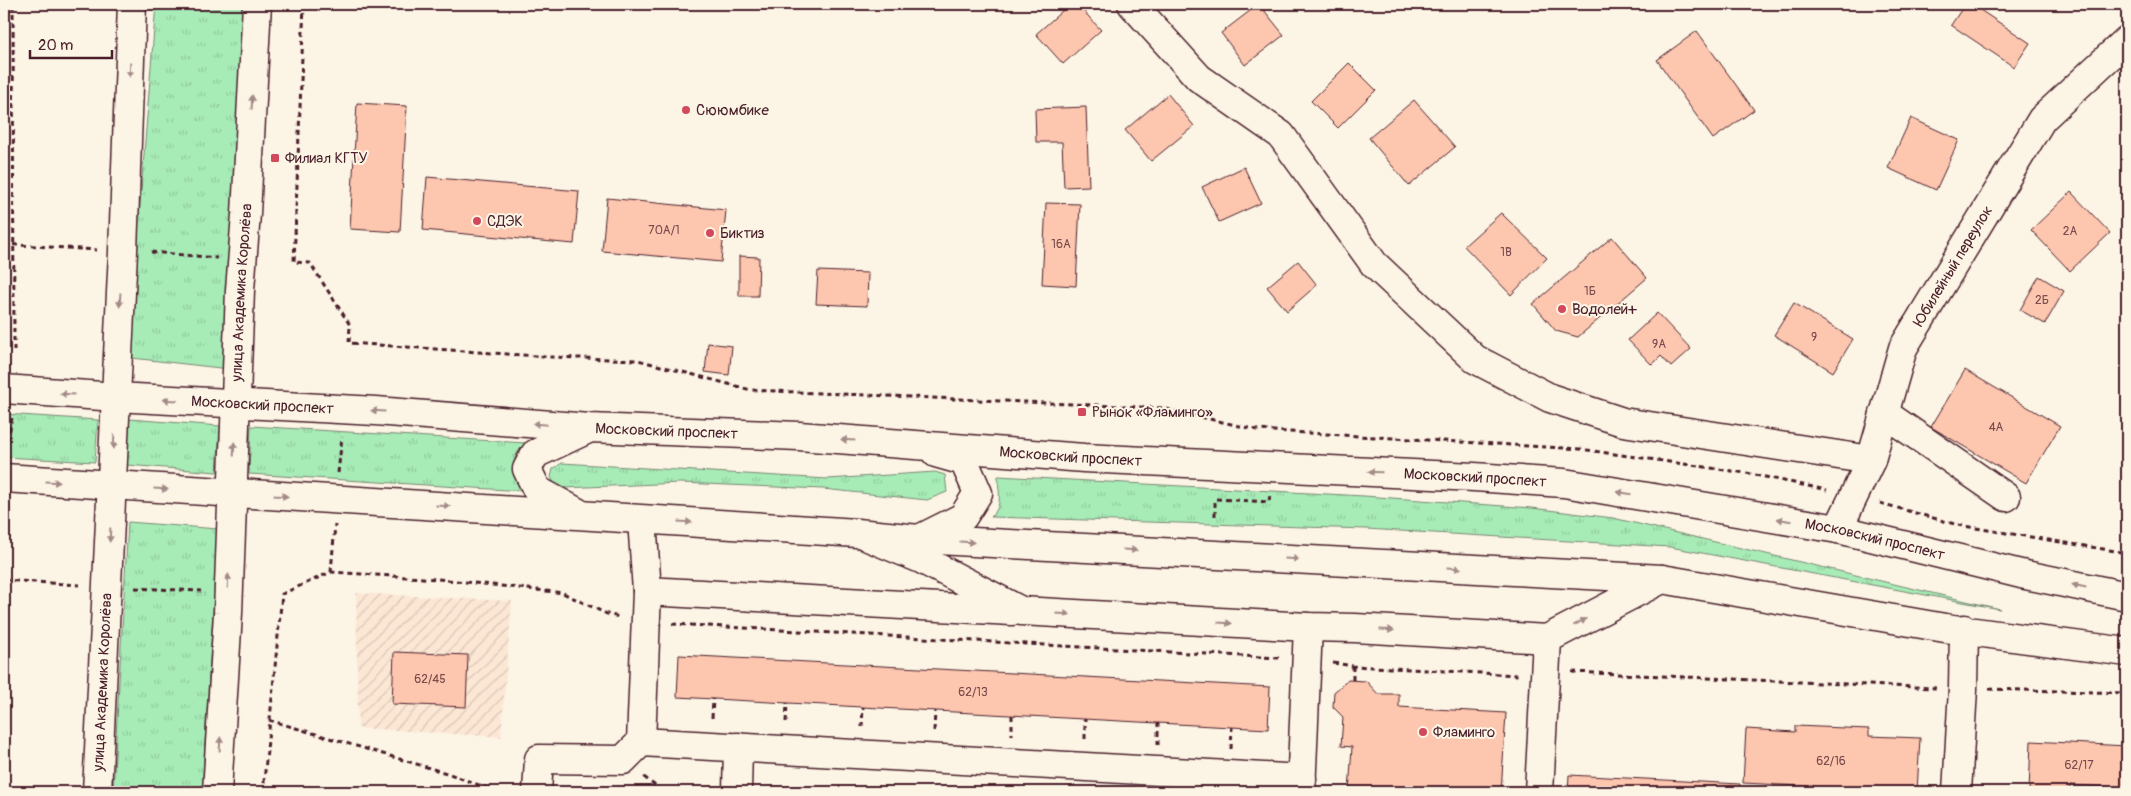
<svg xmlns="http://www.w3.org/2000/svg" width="2131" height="796" viewBox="0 0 2131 796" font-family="Pangolin,sans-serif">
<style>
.industrial{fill:url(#industrial-furrows)}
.grass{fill:url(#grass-tufts);stroke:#788671}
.building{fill:#fdc6af;stroke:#4a1f2b}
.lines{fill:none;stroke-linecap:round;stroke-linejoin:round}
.minor-casing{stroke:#4a1f2b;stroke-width:31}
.major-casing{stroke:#4a1f2b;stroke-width:31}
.path{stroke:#4a1f2b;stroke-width:3;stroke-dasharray:5 4;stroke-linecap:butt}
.minor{stroke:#fcf5e5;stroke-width:28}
.major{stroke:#fcf5e5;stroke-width:28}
.oneway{fill:#a38a88}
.poi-dot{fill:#d1495b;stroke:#fcf5e5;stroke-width:2}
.labels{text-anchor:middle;stroke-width:4;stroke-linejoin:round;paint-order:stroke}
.number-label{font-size:12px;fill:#77494c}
.poi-label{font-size:15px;fill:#4a1f2b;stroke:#fcf5e5;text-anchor:start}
.street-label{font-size:15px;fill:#4a1f2b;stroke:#fcf5e5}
</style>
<defs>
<pattern id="industrial-furrows" width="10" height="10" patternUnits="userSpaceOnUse" patternTransform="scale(1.25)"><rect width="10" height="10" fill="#fce7d5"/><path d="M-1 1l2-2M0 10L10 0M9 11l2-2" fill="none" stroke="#dac6b7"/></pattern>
<pattern id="grass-tufts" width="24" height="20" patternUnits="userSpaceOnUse" patternTransform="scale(1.25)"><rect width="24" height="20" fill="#a7ecb7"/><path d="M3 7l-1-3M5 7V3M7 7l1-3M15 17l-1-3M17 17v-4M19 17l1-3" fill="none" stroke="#91ca9e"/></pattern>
</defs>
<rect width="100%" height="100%" fill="#fcf5e5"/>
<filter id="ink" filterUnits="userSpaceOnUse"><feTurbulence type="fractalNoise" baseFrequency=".02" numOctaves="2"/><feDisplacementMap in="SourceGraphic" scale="10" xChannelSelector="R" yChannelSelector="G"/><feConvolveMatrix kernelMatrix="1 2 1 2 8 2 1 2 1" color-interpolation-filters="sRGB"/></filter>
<g filter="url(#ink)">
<path class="industrial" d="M356,593L512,601L501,737L358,728Z"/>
<path class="grass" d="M156,4H245L229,369L132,358L135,267Z
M4,414L98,420L95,462L4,457Z
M129,419L220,426L217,472L126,465Z
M251,426L526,443C509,457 511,474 523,491L249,474Z
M562,463L828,479L935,472L945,475L947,492L927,500L823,489L680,483L564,488L555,485L551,477L553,469Z
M998,476L1364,496L1532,508L1613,518L2000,609L1670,547L1366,529L991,517C1004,505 998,491 998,476Z
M128,522L218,529L202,792H113Z"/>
<path class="building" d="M1070,4H1077L1101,30L1063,64L1036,34Z
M1259,4L1284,35L1245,65L1221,33Z
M1965,4H1971L2030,43L2014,67L1951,25Z
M1697,31L1754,110L1713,139L1657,60Z
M1349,63L1376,90L1338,128L1311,101Z
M1168,94L1194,126L1151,161L1125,130Z
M1414,100L1455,147L1409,186L1369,138Z
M357,103L407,106L400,232L350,229Z
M1086,107L1089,186L1064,187L1062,142H1036L1035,109Z
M1911,118L1959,140L1936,190L1888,168Z
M1244,167L1261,203L1219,222L1202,187Z
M427,177L579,191L574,244L423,230Z
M2071,192L2110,233L2070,271L2031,230Z
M607,198L726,210L721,262L602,251Z
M1046,203L1080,204L1076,286L1042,284Z
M1501,213L1547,258L1511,295L1464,246Z
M1612,237L1647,278L1578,337L1556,331L1533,304Z
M739,256L759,257L758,296H739Z
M1298,261L1317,285L1287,311L1267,287Z
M818,271L868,273L867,306L816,304Z
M2039,276L2064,291L2045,324L2020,310Z
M1794,303L1853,339L1833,372L1774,335Z
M1657,313L1691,349L1671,367L1661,356L1652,365L1628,340Z
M708,343L732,346L729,375L705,372Z
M1965,370L2060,426L2026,483L1931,427Z
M394,652L468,655L466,707L392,704Z
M679,655L1270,687L1268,729L677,697Z
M1348,680L1366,681L1378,694H1399V707L1506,713L1501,792H1349L1352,747L1341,746L1343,717L1333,707L1334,692Z
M1795,726L1869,729V736L1920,738L1917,792L1743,783L1746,729L1795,732Z
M2031,741L2127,746V788L2070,785V792H2029Z
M1569,775L1740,784L1739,792H1568Z"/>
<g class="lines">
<g class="minor-casing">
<g id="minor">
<path d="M1132,4L1199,78L1281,135L1374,264L1475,359L1550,398L1623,422L1871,460"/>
<path d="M1884,413L2006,497"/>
<path d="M642,520L647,591"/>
<path id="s1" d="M1838,529L1871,460L1903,348L2042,119L2127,40"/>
<path d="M868,537L921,559L1021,611L1308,627L1355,628L1547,639L1662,579"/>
<path d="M641,742L1302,779"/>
<path id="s2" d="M97,792L123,251L132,4"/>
<path id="s3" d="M217,792L228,613L240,290L246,214L257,4"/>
<path d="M537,792L539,759L623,760L641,742L647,591L1012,611"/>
<path d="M737,792L738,747"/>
<path d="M1301,792L1308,627"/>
<path d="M1539,792L1547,639"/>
<path d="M1957,792L1963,689L1964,629"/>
</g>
</g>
<g class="major-casing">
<g id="major">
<path id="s4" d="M4,389L116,397L376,411L589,428L799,436L1084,458L1474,477L1564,483L1838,529L2021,574L2127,596"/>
<path d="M4,478L857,533L919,539L1662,579L1945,628L2127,652"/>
<path d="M577,512L537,490L527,469L535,454L588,429"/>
<path d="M921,538L963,517L978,493L964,461L936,453"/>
</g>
</g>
<path class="path" d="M13,4L14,352
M304,4L294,262L310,263L350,325L349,343L551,357L638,360L751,390L1162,408L1257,430L1580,449L1746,473L1827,490
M4,53H12
M4,244L97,250
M151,252L217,258
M6,449L12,418
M338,473L342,437
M1880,503L1958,525L2127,553
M1215,516V499L1269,502L1270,494
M331,572L335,525
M4,580L80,585
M135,588L201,591
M672,624L1279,658
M1333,663L1353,666L1519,675
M1353,666V680
M1572,672L1936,688
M1989,689L2127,693
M1012,715V735
M712,718L713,699
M269,720L450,774L497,792
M786,722L787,703
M862,727L863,707
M934,731L935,711
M1085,739V719
M1158,745V723
M1231,749L1232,727
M644,777L663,792
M2070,791L2071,792
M263,792L282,594L331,572L438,579L563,593L607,614L619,617
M1826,792V788"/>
<use href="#minor" class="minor"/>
<use href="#major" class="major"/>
</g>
<defs><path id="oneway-solid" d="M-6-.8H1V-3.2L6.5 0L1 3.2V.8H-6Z" transform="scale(1.25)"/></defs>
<g class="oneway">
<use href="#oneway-solid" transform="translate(130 70) rotate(92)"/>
<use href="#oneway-solid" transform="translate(252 102) rotate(-87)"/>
<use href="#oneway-solid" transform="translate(120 300) rotate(93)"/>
<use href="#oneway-solid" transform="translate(67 394) rotate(-176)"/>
<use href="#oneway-solid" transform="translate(170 400) rotate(-177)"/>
<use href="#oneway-solid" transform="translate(378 411) rotate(-176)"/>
<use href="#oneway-solid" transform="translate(540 424) rotate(-175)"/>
<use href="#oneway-solid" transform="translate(848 440) rotate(-176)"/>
<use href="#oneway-solid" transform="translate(114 442) rotate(92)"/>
<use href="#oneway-solid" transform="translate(234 449) rotate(-88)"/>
<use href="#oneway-solid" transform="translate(1375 472) rotate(-178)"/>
<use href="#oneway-solid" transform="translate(53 482) rotate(4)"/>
<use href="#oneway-solid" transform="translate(161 489) rotate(3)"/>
<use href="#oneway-solid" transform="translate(1624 493) rotate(-171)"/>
<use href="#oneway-solid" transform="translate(281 496) rotate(3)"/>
<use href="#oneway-solid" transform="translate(443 506) rotate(4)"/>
<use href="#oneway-solid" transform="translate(1784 520) rotate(-170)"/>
<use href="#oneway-solid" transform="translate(685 522) rotate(4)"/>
<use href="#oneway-solid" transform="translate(110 535) rotate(93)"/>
<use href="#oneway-solid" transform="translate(967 542) rotate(3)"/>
<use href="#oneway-solid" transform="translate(1130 550) rotate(3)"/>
<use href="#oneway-solid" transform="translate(1292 559) rotate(3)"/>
<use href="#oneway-solid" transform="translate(1454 568) rotate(3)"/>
<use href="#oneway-solid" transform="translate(228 581) rotate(-87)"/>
<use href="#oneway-solid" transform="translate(2079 586) rotate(-168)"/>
<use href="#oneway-solid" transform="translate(1063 614) rotate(3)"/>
<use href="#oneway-solid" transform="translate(1580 622) rotate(-28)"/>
<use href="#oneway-solid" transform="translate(1225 623) rotate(3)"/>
<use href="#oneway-solid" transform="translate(1387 630) rotate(3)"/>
<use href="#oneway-solid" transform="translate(220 744) rotate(-87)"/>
</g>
</g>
<g class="poi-dot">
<circle cx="686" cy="110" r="5"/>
<rect x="270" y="153" width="10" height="10" rx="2.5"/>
<circle cx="477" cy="221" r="5"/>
<circle cx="710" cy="233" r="5"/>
<circle cx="1562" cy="309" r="5"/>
<rect x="1077" y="407" width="10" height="10" rx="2.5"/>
<circle cx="1423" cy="732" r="5"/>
</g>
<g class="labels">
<g class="number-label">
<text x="664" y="234">70А/1</text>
<text x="2070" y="235">2А</text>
<text x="1061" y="248">16А</text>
<text x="1506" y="256">1В</text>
<text x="1590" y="295">1Б</text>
<text x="2042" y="304">2Б</text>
<text x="1814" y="341">9</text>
<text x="1659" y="348">9А</text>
<text x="1996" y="431">4А</text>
<text x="430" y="683">62/45</text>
<text x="973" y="696">62/13</text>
<text x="1831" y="765">62/16</text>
<text x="2079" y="769">62/17</text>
</g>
<g class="poi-label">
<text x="696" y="115">Сююмбике</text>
<text x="285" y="163">Филиал КГТУ</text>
<text x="487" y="226">СДЭК</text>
<text x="720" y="238">Биктиз</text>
<text x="1572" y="314">Водолей+</text>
<text x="1092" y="417">Рынок «Фламинго»</text>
<text x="1433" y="737">Фламинго</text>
</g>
<g class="street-label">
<text dy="5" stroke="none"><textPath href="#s1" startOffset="289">Юбилейный переулок</textPath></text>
<text dy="5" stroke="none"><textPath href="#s3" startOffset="500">улица Академика Королёва</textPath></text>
<text dy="5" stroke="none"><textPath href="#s4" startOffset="259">Московский проспект</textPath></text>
<text dy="5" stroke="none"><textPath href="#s4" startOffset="664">Московский проспект</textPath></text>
<text dy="5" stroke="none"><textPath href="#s4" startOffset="1069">Московский проспект</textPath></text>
<text dy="5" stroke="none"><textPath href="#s4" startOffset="1474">Московский проспект</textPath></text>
<text dy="5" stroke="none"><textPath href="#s4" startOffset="1879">Московский проспект</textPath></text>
<text dy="5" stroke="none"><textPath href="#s2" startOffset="110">улица Академика Королёва</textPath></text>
</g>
</g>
<rect width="2131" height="796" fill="none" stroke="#fcf5e5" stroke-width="20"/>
<rect x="10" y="10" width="2111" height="776" fill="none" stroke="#4a1f2b" stroke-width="2" filter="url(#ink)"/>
<path d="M30 50v8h82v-8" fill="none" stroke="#4a1f2b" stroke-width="2.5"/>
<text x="38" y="50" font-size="15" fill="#4a1f2b" stroke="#fcf5e5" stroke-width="4" paint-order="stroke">20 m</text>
</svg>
